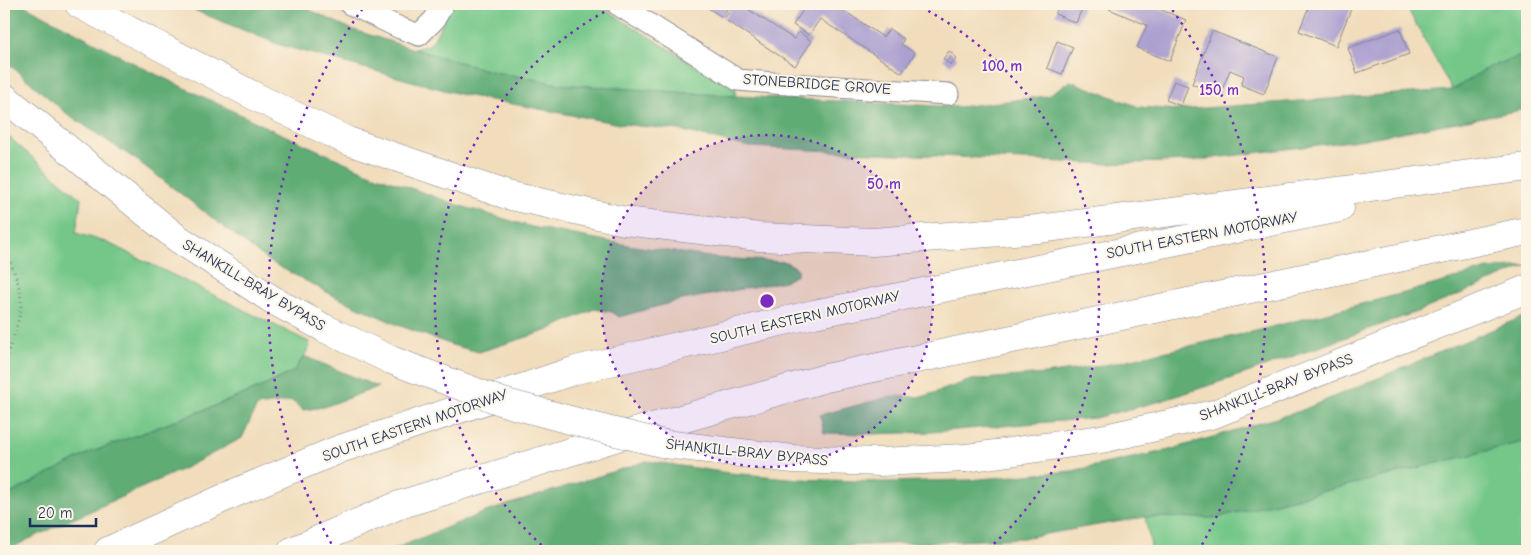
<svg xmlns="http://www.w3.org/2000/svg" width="1531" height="555" viewBox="0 0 1531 555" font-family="'Comic Neue',sans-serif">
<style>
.green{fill:#74c789;stroke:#487b74}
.forest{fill:#5fac75;stroke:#3d6e6a}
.building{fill:#aca0d0}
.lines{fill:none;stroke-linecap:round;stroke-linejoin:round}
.minor-casing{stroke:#86868d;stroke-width:23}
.motorway-casing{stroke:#86868d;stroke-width:29}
.path{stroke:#86868d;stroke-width:3;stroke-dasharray:1 4;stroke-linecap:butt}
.minor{stroke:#fff;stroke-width:21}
.motorway{stroke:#fff;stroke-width:28}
.motorway-bridge-casing{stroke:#86868d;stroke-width:29;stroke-linecap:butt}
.motorway-bridge{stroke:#fff;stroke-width:28}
.ring{fill:none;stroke:#7b2cbf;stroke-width:2.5;stroke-dasharray:2.5 5}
.labels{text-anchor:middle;stroke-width:4;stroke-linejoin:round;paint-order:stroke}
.street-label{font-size:15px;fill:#1b2f5e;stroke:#fcf5e5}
.centre{fill:#7b2cbf;stroke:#fcf5e5;stroke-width:2.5}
.ring-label{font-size:15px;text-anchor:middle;font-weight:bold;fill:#7b2cbf;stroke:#fcf5e5;stroke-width:4;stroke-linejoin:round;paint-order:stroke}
</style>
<rect width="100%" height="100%" fill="#fcf5e5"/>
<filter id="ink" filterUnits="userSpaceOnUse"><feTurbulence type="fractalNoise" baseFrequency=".02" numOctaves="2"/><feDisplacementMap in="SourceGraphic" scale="10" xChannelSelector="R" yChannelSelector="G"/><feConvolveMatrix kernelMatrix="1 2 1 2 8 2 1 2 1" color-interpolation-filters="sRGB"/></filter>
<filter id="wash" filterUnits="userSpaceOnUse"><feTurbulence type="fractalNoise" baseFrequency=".0096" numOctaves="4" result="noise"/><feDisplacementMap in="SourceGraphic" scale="20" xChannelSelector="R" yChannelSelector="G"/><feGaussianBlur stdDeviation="1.12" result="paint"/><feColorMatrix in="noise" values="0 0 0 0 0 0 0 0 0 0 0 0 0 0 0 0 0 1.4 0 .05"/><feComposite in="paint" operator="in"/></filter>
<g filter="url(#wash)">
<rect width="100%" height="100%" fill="#f1ddbc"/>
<path class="green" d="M452,4H596L711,75L736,86L735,96L558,84L490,71L414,49L429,45L434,39Z
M1405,4H1527V76L1452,90Z
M4,133L81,199L76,233L106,242L309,342L310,347L294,371L264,386L212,407L89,453L4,497Z
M1527,441V551H1152L1145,517L1215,518Z"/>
<path class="forest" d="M4,4H22L149,71L275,131L369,173L461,206L532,227L628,245L716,258L786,262L797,268V275L785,281L677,301L619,317L612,312L594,309L546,331L479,352L452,345L398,325L336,297L267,260L138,161L66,113L4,60Z
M179,4H297L351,29L414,49L490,71L558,84L735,96L959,107L1047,96L1070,81L1139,107L1177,110L1452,90L1489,67L1527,54V109L1359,140L1190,161L1107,164L748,147L679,130L620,124L459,94L280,45Z
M1527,266L1422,310L1244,374L1161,401L1095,418L932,432L872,434L824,433L820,415L892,396L922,397L971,380L1045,374L1101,366L1256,331L1408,292L1488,269Z
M1527,315V441L1215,518L1145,517L1023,538L803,548L777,551H389L485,512L647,461L729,473L801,479L881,482L969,480L1072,471L1169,450L1300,411Z
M304,356L378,387L324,407L303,410L292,401L257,406L242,438L185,468L27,540L7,551H4V497L89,453L212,407L264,386L294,371Z"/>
<g id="blocks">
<path class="building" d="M702,4H729L730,5L722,17Z
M734,4H740L794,39L799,32L812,41L795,66L724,19Z
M807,4H820L827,9L830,4H834L883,37L889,29L904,39L901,44L915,53L902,73L820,19L809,35L793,25Z
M1060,4H1084L1076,23L1055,14Z
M1111,4H1147L1186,20L1170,61L1137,48L1147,25L1109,9Z
M1310,4H1353L1336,46L1299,31Z
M1400,29L1409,54L1357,73L1348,48Z
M1212,31L1278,57L1264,94L1241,85L1244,76L1230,70L1220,95L1192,84Z
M1057,41L1073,47L1062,74L1047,68Z
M949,51L957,58L951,65L943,59Z
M1174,81L1188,86L1181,106L1166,100Z"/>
</g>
</g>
<g filter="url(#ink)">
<use href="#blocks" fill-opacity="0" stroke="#86868d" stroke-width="1"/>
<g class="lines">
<g class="minor-casing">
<path id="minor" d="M350,4L400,28L419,35L434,20L443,4
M617,4L738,80L773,83L948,94"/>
</g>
<g class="motorway-casing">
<path id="motorway" d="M79,4L262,100L348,141L507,195L625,221L759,237L873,242L1038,229L1527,167
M4,97L177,238L276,302L326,329
M966,458L1101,439L1214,414L1527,289
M108,551L237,492L340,449L576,370L814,314L1340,208
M292,551L399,505L621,436L826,378L1527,231"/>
</g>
<path class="path" d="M4,249C10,260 22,289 21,302C21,318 10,347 4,363"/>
<use href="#minor" class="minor"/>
<use href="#motorway" class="motorway"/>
<g class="motorway-bridge-casing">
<path id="motorway-bridge" d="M326,329L391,360L503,402L607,430L665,444L793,459L880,462L966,458"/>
</g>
<use href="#motorway-bridge" class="motorway-bridge"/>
</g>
</g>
<circle cx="767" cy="301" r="166" fill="#7b2cbf" fill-opacity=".12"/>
<g class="ring">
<circle cx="767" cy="301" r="166"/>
<path d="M547 550A332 332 0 0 1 619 4M915 4A332 332 0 0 1 987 550"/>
<path d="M335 550A499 499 0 0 1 366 4M1168 4A499 499 0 0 1 1199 550"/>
</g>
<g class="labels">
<g class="street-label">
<text transform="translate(817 84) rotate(4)" y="5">STONEBRIDGE GROVE</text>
<text transform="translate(1202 235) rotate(-11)" y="5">SOUTH EASTERN MOTORWAY</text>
<text transform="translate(254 285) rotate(31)" y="5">SHANKILL-BRAY BYPASS</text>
<text transform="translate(805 317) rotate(-13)" y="5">SOUTH EASTERN MOTORWAY</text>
<text transform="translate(1276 387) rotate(-21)" y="5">SHANKILL-BRAY BYPASS</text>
<text transform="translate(415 425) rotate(-19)" y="5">SOUTH EASTERN MOTORWAY</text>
<text transform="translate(747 452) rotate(6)" y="5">SHANKILL-BRAY BYPASS</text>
</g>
</g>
<circle cx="767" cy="301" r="8" class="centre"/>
<g class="ring-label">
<text x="1002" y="71">100 m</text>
<text x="1219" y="95">150 m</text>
<text x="884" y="189">50 m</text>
</g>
<rect width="1531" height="555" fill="none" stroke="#fcf5e5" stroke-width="20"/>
<path d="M30 518v8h66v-8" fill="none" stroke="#1b2f5e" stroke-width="2.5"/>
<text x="38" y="518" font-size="15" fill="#1b2f5e" stroke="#fcf5e5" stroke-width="4" paint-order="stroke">20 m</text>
</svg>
